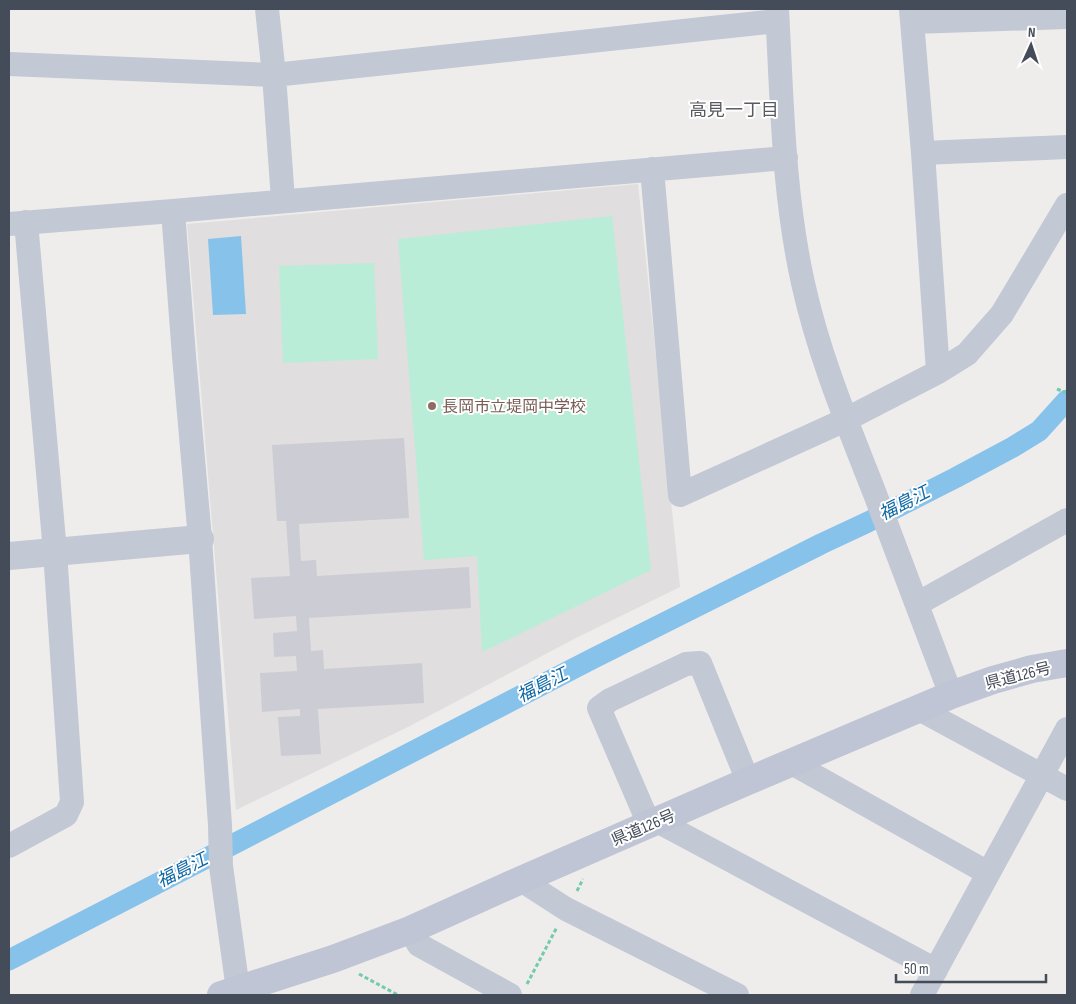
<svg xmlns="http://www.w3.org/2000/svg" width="1076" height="1004" viewBox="0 0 1076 1004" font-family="'Sofia Sans Condensed','Noto Sans JP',sans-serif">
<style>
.education{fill:#e0dede}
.green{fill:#baedd8}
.water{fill:#87c2ea}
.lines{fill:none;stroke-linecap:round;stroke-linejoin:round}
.canal{stroke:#87c2ea;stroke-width:21}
.building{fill:#cccdd4}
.path{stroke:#73cab0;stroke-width:3;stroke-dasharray:4 2.5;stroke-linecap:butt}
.minor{stroke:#c2c8d4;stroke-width:24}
.tertiary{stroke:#c2c8d4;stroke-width:28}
.secondary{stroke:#bfc5d5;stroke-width:28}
.education-dot{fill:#8d6e63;stroke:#fff;stroke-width:2}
.labels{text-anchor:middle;stroke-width:4;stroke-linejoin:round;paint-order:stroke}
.education-label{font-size:16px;fill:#785e54;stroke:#fff;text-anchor:start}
.street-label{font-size:16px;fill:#454c59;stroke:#fff}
.neighbourhood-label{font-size:18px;fill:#595b61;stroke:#fff}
.water-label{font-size:18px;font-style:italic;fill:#0e67a3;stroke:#fff}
</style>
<rect width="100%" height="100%" fill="#efedec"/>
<path class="education" d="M638,184L680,587L576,638L410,726L236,810L187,224Z"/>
<path class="green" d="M612,216L651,570L482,652L477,556L424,560L398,239Z
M374,263L378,359L283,363L279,266Z"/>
<path class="water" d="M241,236L246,314L213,315L208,239Z"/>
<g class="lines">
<path class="canal" d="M9,960L594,658L821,544L868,522L955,478L1013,447L1039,431L1067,400"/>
</g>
<path class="building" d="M404,438L409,518L299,524L301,561L316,560L317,576L469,567L471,608L309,618L311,651L323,650L324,669L422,663L424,703L318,709L321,754L281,756L278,717L300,716V709L262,712L260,673L297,671L296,656L274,657L273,633L297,631L296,616L254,619L251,578L290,576L286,521H277L272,445Z"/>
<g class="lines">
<path class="path" d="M1057,389L1067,393
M577,891L583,879
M359,974L398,995
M527,984L557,927"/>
<path class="minor" d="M267,9L274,75L283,200
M777,9C782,100 783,193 803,283C819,356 848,425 875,494C901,561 926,628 951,695
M911,9L923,153L938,372
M912,22L1067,17
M9,64L274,75L777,21
M923,153L1067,147
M652,169L680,495L845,420L938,372L967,354L1002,314L1067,205
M173,211L184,356L200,539L220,825L221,866L238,990
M9,224L173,211L786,158
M917,604L1067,520
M919,709L1067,789
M790,762L988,873
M657,821L936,970
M649,824L599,708L610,700L686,664L700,663L748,781
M9,846L66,815L72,802L55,552L26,222
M521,880L566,909L737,995
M410,930L419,945L510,995
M922,995L1067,729"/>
<path class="tertiary" d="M9,556L200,539"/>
<path class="secondary" d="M221,995L333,959L410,930L521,880L748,781L951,695L993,680L1032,669L1067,663"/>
</g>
<circle class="education-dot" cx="432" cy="406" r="5"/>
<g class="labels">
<g class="education-label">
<text x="442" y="412">長岡市立堤岡中学校</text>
</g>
<g class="street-label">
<text transform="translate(1018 675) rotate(-14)" y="6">県道126号</text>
<text transform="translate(643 827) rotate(-23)" y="6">県道126号</text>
</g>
<g class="neighbourhood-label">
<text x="734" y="116">高見一丁目</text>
</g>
<g class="water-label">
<text transform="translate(904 503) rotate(-27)" y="6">福島江</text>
<text transform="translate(542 685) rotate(-27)" y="6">福島江</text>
<text transform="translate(182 870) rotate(-27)" y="6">福島江</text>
</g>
</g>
<rect width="1076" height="1004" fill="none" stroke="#454c59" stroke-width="20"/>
<g transform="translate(1031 45) rotate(3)" stroke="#ffffff" stroke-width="4" paint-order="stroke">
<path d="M0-4L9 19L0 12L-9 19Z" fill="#454c59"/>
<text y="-8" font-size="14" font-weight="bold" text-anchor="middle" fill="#454c59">N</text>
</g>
<path d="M896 974v8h150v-8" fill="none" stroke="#454c59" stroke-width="2.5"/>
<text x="904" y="974" font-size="15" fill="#454c59" stroke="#ffffff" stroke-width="4" paint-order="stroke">50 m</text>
</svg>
